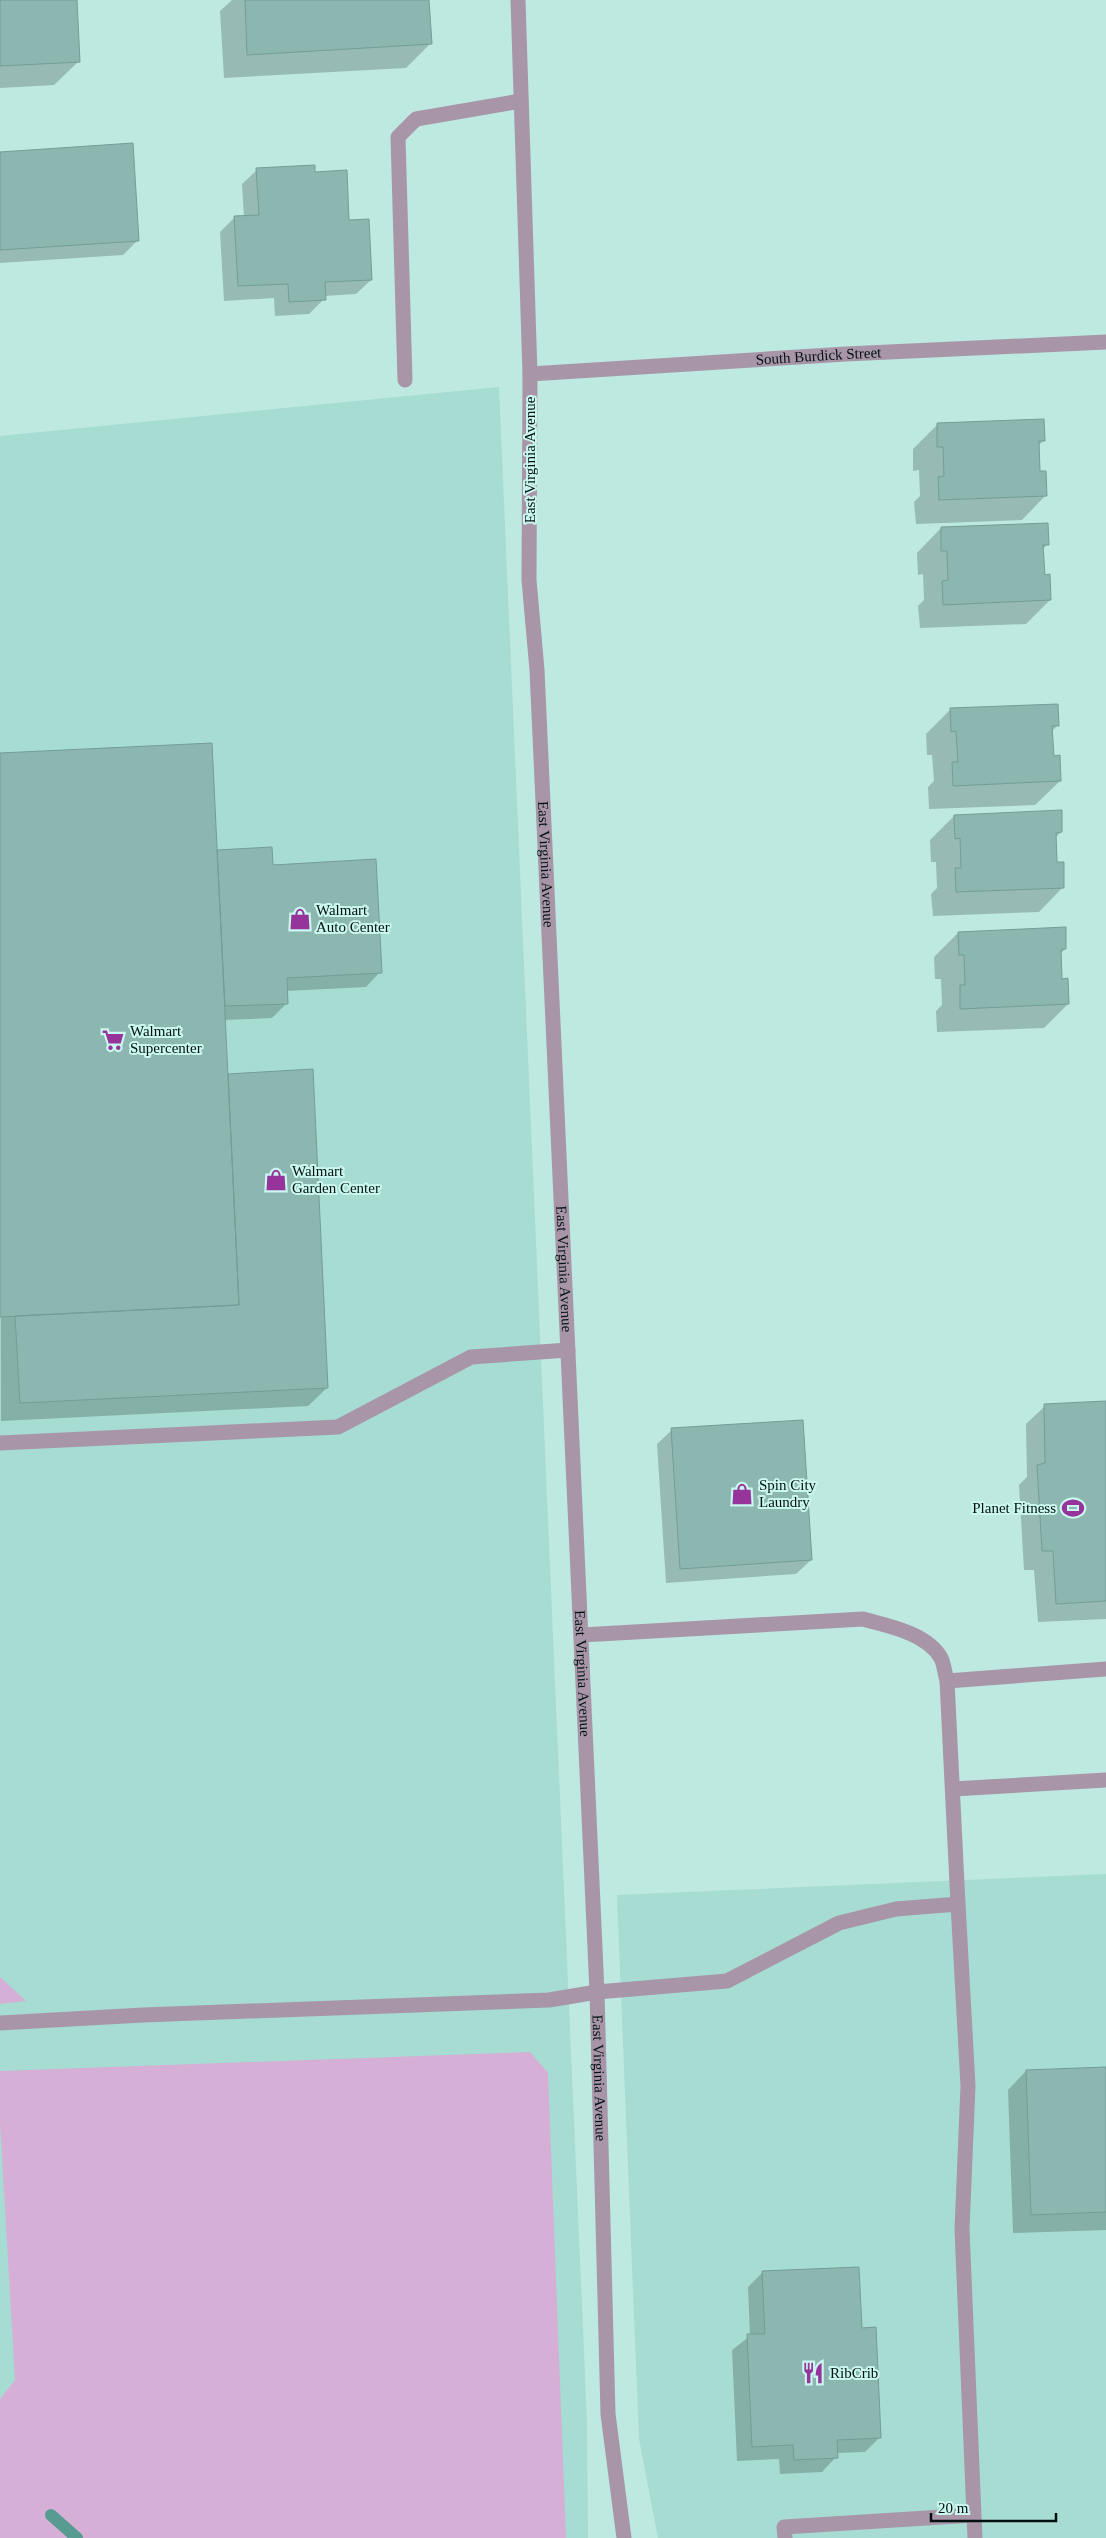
<svg xmlns="http://www.w3.org/2000/svg" width="1106" height="2538" viewBox="0 0 1106 2538" font-family="'Times New Roman',serif">
<style>
.built{fill:#a7dcd3}
.green{fill:#d5afd6}
.shadow{fill:#0003}
.lines{fill:none;stroke-linecap:round;stroke-linejoin:round}
.stream{stroke:#589b91;stroke-width:12}
.building{fill:#8cb7b0;stroke:#739d96}
.service{stroke:#a896a8;stroke-width:15}
.minor{stroke:#a896a8;stroke-width:15}
.tertiary{stroke:#a896a8;stroke-width:15}
.labels{text-anchor:middle;stroke-width:4;stroke-linejoin:round;paint-order:stroke}
.street-label{font-size:15px;fill:#031210;stroke:#caf7ef}
.poi-label{font-size:15px;fill:#031210;stroke:#caf7ef;text-anchor:start}
</style>
<rect width="100%" height="100%" fill="#bde9e1"/>
<path class="built" d="M499,387L587,2422L588,2538H0V436Z
M1106,1874V2538H658L639,2439L617,1895Z"/>
<path class="green" d="M0,1977L26,2001L0,2004Z
M530,2052L548,2073L566,2538H0V2399L15,2380L0,2123V2071Z"/>
<path class="shadow" d="M0,0H75L79,61L54,85L0,88Z
M232,0H428L430,44L406,68L224,78L220,11Z
M0,153L138,240L123,255L0,263Z
M257,170L314,173L348,221L371,280L356,294L324,296V299L309,314L275,316L274,298L224,301L220,232L235,217H244L242,184Z
M937,425L1044,440L1038,446L1039,472L1046,495L1022,520L916,524L914,502L920,496L919,470L913,471V449Z
M941,528L1048,544L1042,550L1043,576L1050,600L1026,624L920,628L918,606L924,600L923,574L918,575L917,553Z
M951,709L1057,726L1051,732L1053,757L1060,781L1035,805L929,809L928,787L934,781L932,755H927L926,734Z
M0,754L216,851L272,866L380,972L366,987L286,991L287,1003L272,1018L224,1020L227,1075L312,1071L327,1388L308,1406L1,1421Z
M954,816L1061,832L1055,838L1056,864L1063,887L1039,912L933,916L931,894L937,888L936,862H931L930,840Z
M958,933L1065,949L1060,954V980L1068,1004L1044,1028L937,1032L936,1011L942,1005L941,979H935L934,957Z
M1106,1402V1619L1038,1622L1034,1570H1024L1019,1485L1027,1477L1026,1424L1045,1406Z
M672,1430L811,1560L796,1574L666,1583L657,1444Z
M1106,2068V2230L1013,2233L1008,2090L1026,2071Z
M763,2272L860,2329L880,2437L865,2452L836,2453V2457L822,2472L780,2474L779,2459L737,2461L732,2350L750,2336L748,2287Z"/>
<g class="lines">
<path class="stream" d="M51,2515L77,2538"/>
</g>
<path class="building" d="M0,0H77L80,62L0,66Z
M245,0H429L432,44L247,55Z
M133,143L139,241L0,250V152Z
M315,165V172L347,170L349,220L369,219L372,280L325,282L326,300L289,302L288,284L238,286L234,216L259,215L256,168Z
M1044,419L1045,441H1039L1040,471H1046L1047,496L939,500L938,477L944,476L943,447H937V423Z
M1048,523L1049,545H1043L1045,575L1050,574L1051,600L943,605L942,581L948,580L947,551H941V527Z
M1058,704L1059,726H1052L1054,756L1060,755L1061,781L953,786L952,762H958L956,731L951,732L950,708Z
M212,743L239,1305L0,1317V753Z
M1062,810V832L1056,833L1057,862H1064V888L956,892L955,868H961L960,838L955,839L954,815Z
M272,847L273,865L376,859L382,973L287,978L288,1004L225,1006L217,850Z
M1066,927V949L1061,950L1062,979L1068,978L1069,1004L960,1009V985H965L964,955H959L958,932Z
M313,1069L328,1388L20,1403L15,1316L239,1305L228,1074Z
M1106,1401V1601L1056,1604L1053,1551H1042L1037,1465L1045,1463L1044,1404Z
M803,1420L812,1560L680,1569L671,1428Z
M1106,2067V2212L1031,2215L1026,2070Z
M859,2267L862,2328L876,2327L881,2438L837,2440L838,2458L794,2460L793,2445L752,2447L747,2334H765L762,2271Z"/>
<g class="lines">
<path class="service" d="M405,380L398,137L416,119L521,101
M0,1443L338,1427L471,1357L568,1350
M582,1635L863,1619C888,1626 927,1633 941,1658C944,1664 945,1674 947,1681L958,1904
M947,1681L1106,1669
M953,1789L1106,1780
M0,2023L143,2015L549,2000L597,1992L727,1981L839,1923L896,1909L958,1904L968,2086L962,2229L974,2515
M785,2538L784,2527L974,2515L975,2538"/>
<path class="minor" id="s1" d="M530,374L846,354L1106,342"/>
<path class="tertiary" id="s2" d="M518,0L530,374L529,580L537,670L597,1992L608,2414L624,2538"/>
</g>
<defs>
<g id="shop-bare" transform="scale(1.725)"><path d="M-5-2.5h2.3a2.7 3.5 0 0 1 5.4 0H5L5.5 6h-11ZM-1.5-2.5h3a1.5 2.3 0 0 0-3 0Z" fill="#96349b" stroke="#caf7ef" stroke-width="2.5" paint-order="stroke"/></g>
<g id="supermarket-bare" transform="scale(1.725)"><path d="M-6-5.5h2.5l.6 2H6L4.5 2H-2.5L-4.4-4H-6ZM-1.5 3.2a1.3 1.3 0 1 0 .1 0ZM3 3.2a1.3 1.3 0 1 0 .1 0Z" fill="#96349b" stroke="#caf7ef" stroke-width="2.5" paint-order="stroke"/></g>
<g id="stadium-bare" transform="scale(1.725)"><path d="M0-5a6.5 5 0 1 0 0 10a6.5 5 0 1 0 0-10ZM-3.5-1.8h7v3.6h-7Z" fill="#96349b" stroke="#caf7ef" stroke-width="2.5" paint-order="stroke"/></g>
<g id="restaurant-bare" transform="scale(1.725)"><path d="M-5-6h1v4h1v-4h1v4h1v-4h1v5L-1.5 .5V6h-2V.5L-5-1ZM5-6V6H3V1.5H1.5Q1.5-4 5-6Z" fill="#96349b" stroke="#caf7ef" stroke-width="2.5" paint-order="stroke"/></g>
</defs>
<g fill-rule="evenodd">
<use href="#shop-bare" x="300" y="919"/>
<use href="#supermarket-bare" x="113" y="1040"/>
<use href="#shop-bare" x="276" y="1180"/>
<use href="#shop-bare" x="742" y="1494"/>
<use href="#stadium-bare" x="1073" y="1508"/>
<use href="#restaurant-bare" x="813" y="2373"/>
</g>
<g class="labels">
<g class="street-label">
<text dy="5" stroke="none"><textPath href="#s1" startOffset="289">South Burdick Street</textPath></text>
<text transform="translate(530 460) rotate(-90)" y="5">East Virginia Avenue</text>
<text dy="5" stroke="none"><textPath href="#s2" startOffset="865">East Virginia Avenue</textPath></text>
<text dy="5" stroke="none"><textPath href="#s2" startOffset="1270">East Virginia Avenue</textPath></text>
<text dy="5" stroke="none"><textPath href="#s2" startOffset="1675">East Virginia Avenue</textPath></text>
<text dy="5" stroke="none"><textPath href="#s2" startOffset="2080">East Virginia Avenue</textPath></text>
</g>
<g class="poi-label">
<text x="316" y="915">Walmart<tspan x="316" dy="17">Auto Center</tspan></text>
<text x="130" y="1036">Walmart<tspan x="130" dy="17">Supercenter</tspan></text>
<text x="292" y="1176">Walmart<tspan x="292" dy="17">Garden Center</tspan></text>
<text x="759" y="1490">Spin City<tspan x="759" dy="17">Laundry</tspan></text>
<text x="1056" y="1513" text-anchor="end">Planet Fitness</text>
<text x="830" y="2378">RibCrib</text>
</g>
</g>
<path d="M931 2513v8h125v-8" fill="none" stroke="#031210" stroke-width="2.5"/>
<text x="938" y="2513" font-size="15" fill="#031210" stroke="#caf7ef" stroke-width="4" paint-order="stroke">20 m</text>
</svg>
